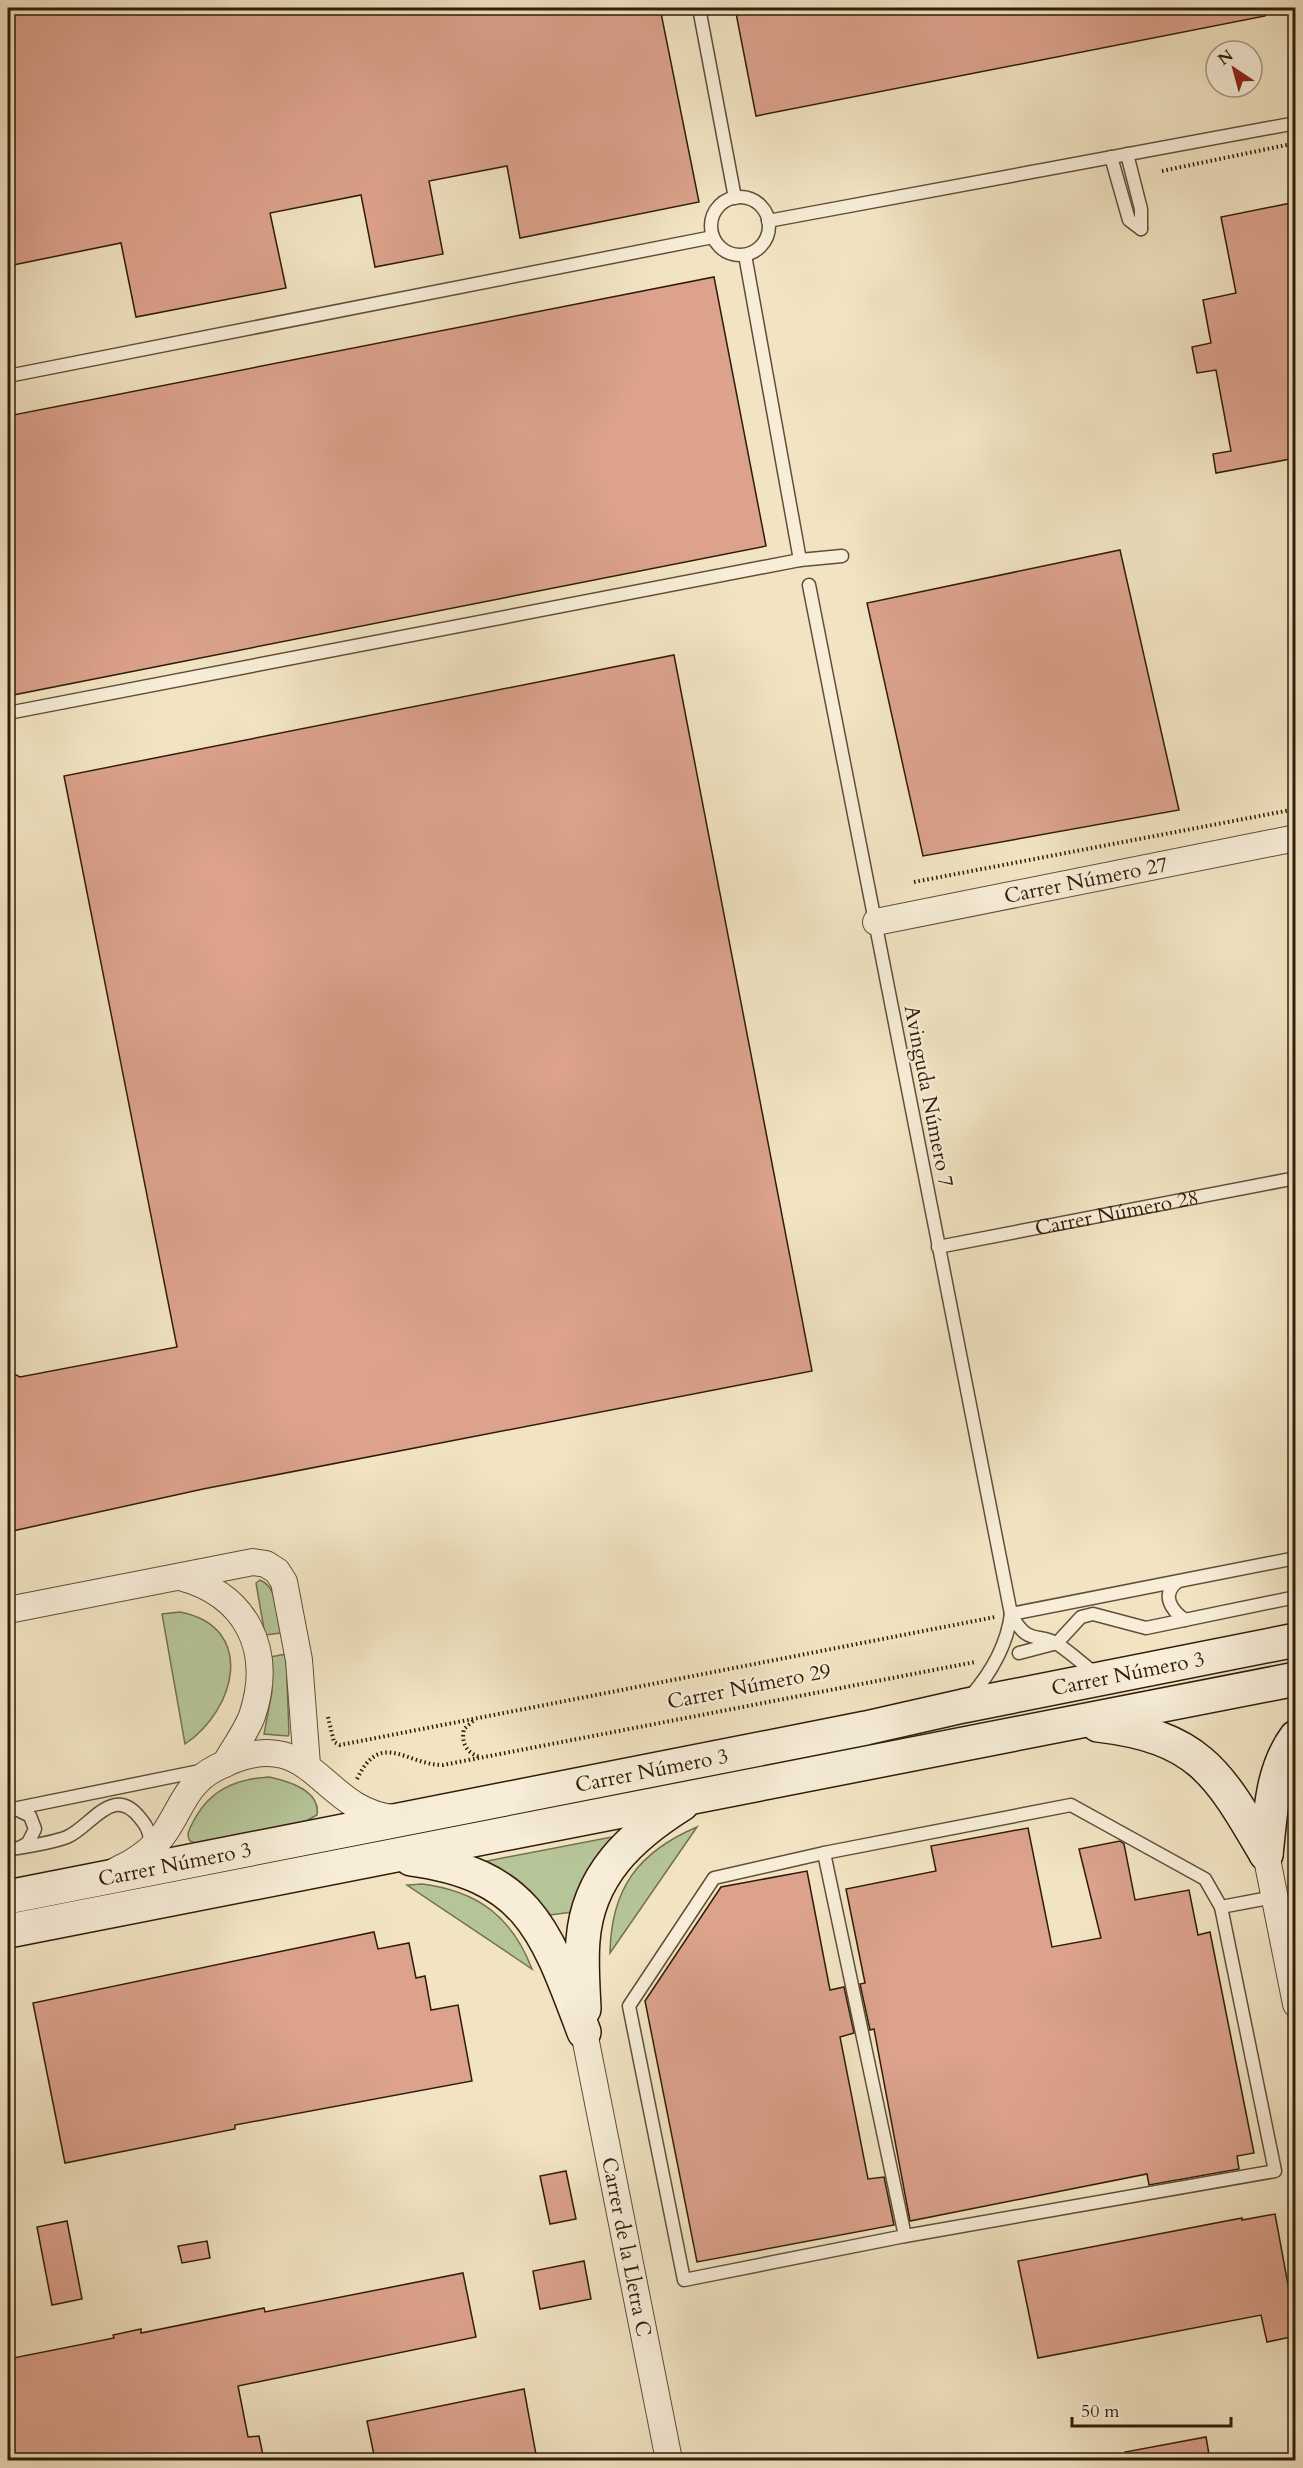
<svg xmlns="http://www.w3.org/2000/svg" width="1303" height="2468" viewBox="0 0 1303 2468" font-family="Cardo,serif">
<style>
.green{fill:#b6c598;stroke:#727150;stroke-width:1.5}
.building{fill:#dca28c;stroke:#2f1d09;stroke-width:1.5}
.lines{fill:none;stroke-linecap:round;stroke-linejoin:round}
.service-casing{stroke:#604f38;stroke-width:15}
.minor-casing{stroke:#604f38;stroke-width:28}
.secondary-casing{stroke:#2f1d09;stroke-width:36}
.path{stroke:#2f1d09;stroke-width:4;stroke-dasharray:1.5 3;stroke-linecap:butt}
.service{stroke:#f7edd8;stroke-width:12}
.minor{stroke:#f7edd8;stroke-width:26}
.secondary{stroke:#f7edd8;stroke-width:33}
.labels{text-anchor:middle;stroke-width:4.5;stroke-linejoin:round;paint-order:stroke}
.street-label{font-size:21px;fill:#2f1d09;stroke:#f7edd8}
</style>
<rect width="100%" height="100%" fill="#f2e4c3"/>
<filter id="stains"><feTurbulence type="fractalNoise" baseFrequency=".00333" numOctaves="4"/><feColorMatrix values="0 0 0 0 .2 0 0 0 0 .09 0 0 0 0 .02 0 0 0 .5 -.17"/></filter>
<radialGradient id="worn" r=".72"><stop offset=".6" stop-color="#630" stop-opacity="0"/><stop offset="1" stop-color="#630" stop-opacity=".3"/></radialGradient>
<path class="green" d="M260,1580C278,1587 278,1617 281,1633L265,1635L256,1583Z
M180,1612C257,1627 236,1710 185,1744L162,1614Z
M286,1654L289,1734L288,1736L264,1734L272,1692L270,1657Z
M269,1777C288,1781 321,1790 317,1815L306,1821L195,1843L190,1841C186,1835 189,1830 192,1824C208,1791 234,1779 269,1777Z
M697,1827L610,1953C611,1889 638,1852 697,1827Z
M622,1835L573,1912L550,1915L526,1889L482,1862Z
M422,1884C478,1891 512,1917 532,1969L407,1885Z"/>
<path class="building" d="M8,8H660L699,202L520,238L507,166L429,181L443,254L375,267L361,195L270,213L286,288L136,317L121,243L8,266Z
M735,8H1264L1265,16L756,116Z
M1296,202V458L1216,473L1213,454L1231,451L1216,370L1197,373L1192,347L1211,343L1203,300L1236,293L1221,217Z
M714,277L766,546L8,696V416Z
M1120,550L1179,810L923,856L867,603Z
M674,655L812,1371L203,1489L8,1532V1371L20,1377L177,1347L64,776Z
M1028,1828L1052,1947L1101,1938L1079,1849L1120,1841L1124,1844L1135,1900L1189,1890L1198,1935L1210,1932L1254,2153L1237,2156L1239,2169L1149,2185L1147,2174L910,2221L874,2029L870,2030L860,1984L865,1983L846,1889L936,1871L931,1846Z
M807,1871L830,1990L844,1987L854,2033L840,2037L868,2179L884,2177L894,2225L697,2262L645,2001L721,1887Z
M374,1932L378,1949L409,1943L416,1978L425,1976L431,2010L458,2005L472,2081L235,2125V2129L65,2163L33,2003Z
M566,2171L576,2219L550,2224L540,2176Z
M1275,2214L1291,2301H1296V2336L1267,2342L1261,2315L1038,2358L1018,2261L1242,2218V2220Z
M67,2221L82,2299L52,2305L37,2227Z
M207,2241L210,2258L182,2263L178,2246Z
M584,2261L591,2299L540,2309L533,2271Z
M463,2273L476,2337L238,2386L248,2437L259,2436L264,2460H8V2359L114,2338L113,2335L141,2329V2333L264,2308L265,2312Z
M524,2389L537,2460H375L367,2421Z
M1206,2437L1210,2460H1126L1125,2452Z"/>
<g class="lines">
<g class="service-casing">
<g id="service">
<path d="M699,8L735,198"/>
<path d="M1296,27V44"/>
<path d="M1127,154L1141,209V229"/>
<path d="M1111,157L1129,220L1141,229"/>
<circle cx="740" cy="226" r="29"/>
<path d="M768,221L1296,123"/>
<path d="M8,376L713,237"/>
<path d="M800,560L842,556"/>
<path d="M809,585L1011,1614C1029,1648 1038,1631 1059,1645C1072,1654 1084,1665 1096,1674"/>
<path d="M8,713L800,560L745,255"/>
<path id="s1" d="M938,1247L1296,1178"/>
<path d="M1177,1582C1161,1595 1171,1610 1185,1620"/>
<path d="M1011,1614L1296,1558"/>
<path d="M1019,1653L1057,1643L1081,1617L1093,1614L1146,1628L1296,1597"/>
<path d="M970,1697C991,1673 1007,1645 1011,1614"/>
<path d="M1071,1805L1205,1879L1221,1907L1275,2171L905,2236L684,2280L629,2006L714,1878L824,1853Z"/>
<path d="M16,1809L30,1816L35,1829L28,1843L21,1847"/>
<path d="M8,1810L200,1771"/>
<path d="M8,1850C27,1846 49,1844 67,1837C91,1827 113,1783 140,1818C148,1827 152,1837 149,1848"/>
<path d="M824,1853L905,2236"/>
<path d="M1221,1907L1274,1897"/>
</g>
</g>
<g class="minor-casing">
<g id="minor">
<path id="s2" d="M876,922L1296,838"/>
<path d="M180,1577C247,1595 274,1650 252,1716C246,1732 234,1748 225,1764"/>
<path d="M8,1610L253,1562L266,1564L277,1571L284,1582L299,1660L307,1765"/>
<path d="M1266,1854L1296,2004"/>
<path d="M117,1870C134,1863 152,1850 163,1835C181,1810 186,1783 216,1768C313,1717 318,1811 394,1818"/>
<path id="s3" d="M584,2032L669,2460"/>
</g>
</g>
<g class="secondary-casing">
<g id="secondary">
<path d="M1098,1725C1199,1737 1218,1772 1266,1854"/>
<path d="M1266,1854C1271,1813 1271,1771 1296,1737"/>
<path d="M411,1859C529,1875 546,1931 584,2032"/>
<path id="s4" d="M8,1897L866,1728L963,1706L1296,1640"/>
<path d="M8,1931L1296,1679"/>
<path d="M584,2009C583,1986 581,1962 583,1940C588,1875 631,1836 682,1804"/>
</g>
</g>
<path class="path" d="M1162,171L1296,143
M914,882L1296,809
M328,1717L334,1742L340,1745L995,1617
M473,1721L464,1729C461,1742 466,1753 480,1757
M357,1779C381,1729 406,1765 443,1765L975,1662"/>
<use href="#service" class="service"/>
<use href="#minor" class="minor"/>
<use href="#secondary" class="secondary"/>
</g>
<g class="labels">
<g class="street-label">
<text dy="7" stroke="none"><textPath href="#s2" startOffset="214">Carrer Número 27</textPath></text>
<text transform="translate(929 1096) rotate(79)" y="7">Avinguda Número 7</text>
<text dy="7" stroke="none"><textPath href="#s1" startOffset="182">Carrer Número 28</textPath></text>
<text dy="7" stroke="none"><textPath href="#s4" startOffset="1142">Carrer Número 3</textPath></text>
<text transform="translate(749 1686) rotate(-11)" y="7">Carrer Número 29</text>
<text dy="7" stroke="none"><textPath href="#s4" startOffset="656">Carrer Número 3</textPath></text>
<text dy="7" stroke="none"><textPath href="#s4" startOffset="170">Carrer Número 3</textPath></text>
<text dy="7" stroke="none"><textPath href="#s3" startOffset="219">Carrer de la Lletra C</textPath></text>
</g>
</g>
<rect width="1303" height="2468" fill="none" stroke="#f2e4c3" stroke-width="30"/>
<rect x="9" y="9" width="1285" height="2450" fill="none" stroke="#2f1d09" stroke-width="3"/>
<rect x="15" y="15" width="1273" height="2438" fill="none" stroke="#2f1d09" stroke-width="1.5"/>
<g transform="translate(1234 69) rotate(324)"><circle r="28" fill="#f7edd8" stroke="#a79a85" stroke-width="1.5"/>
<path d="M0-4.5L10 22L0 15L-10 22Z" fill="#8f2418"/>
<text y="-9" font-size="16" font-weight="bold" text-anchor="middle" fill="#2f1d09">N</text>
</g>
<path d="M1072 2417v9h159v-9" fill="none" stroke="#2f1d09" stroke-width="3"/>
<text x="1081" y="2417" font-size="18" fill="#2f1d09" stroke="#f7edd8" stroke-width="4.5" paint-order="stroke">50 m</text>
<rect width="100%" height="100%" filter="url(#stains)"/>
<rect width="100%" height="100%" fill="url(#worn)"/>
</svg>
